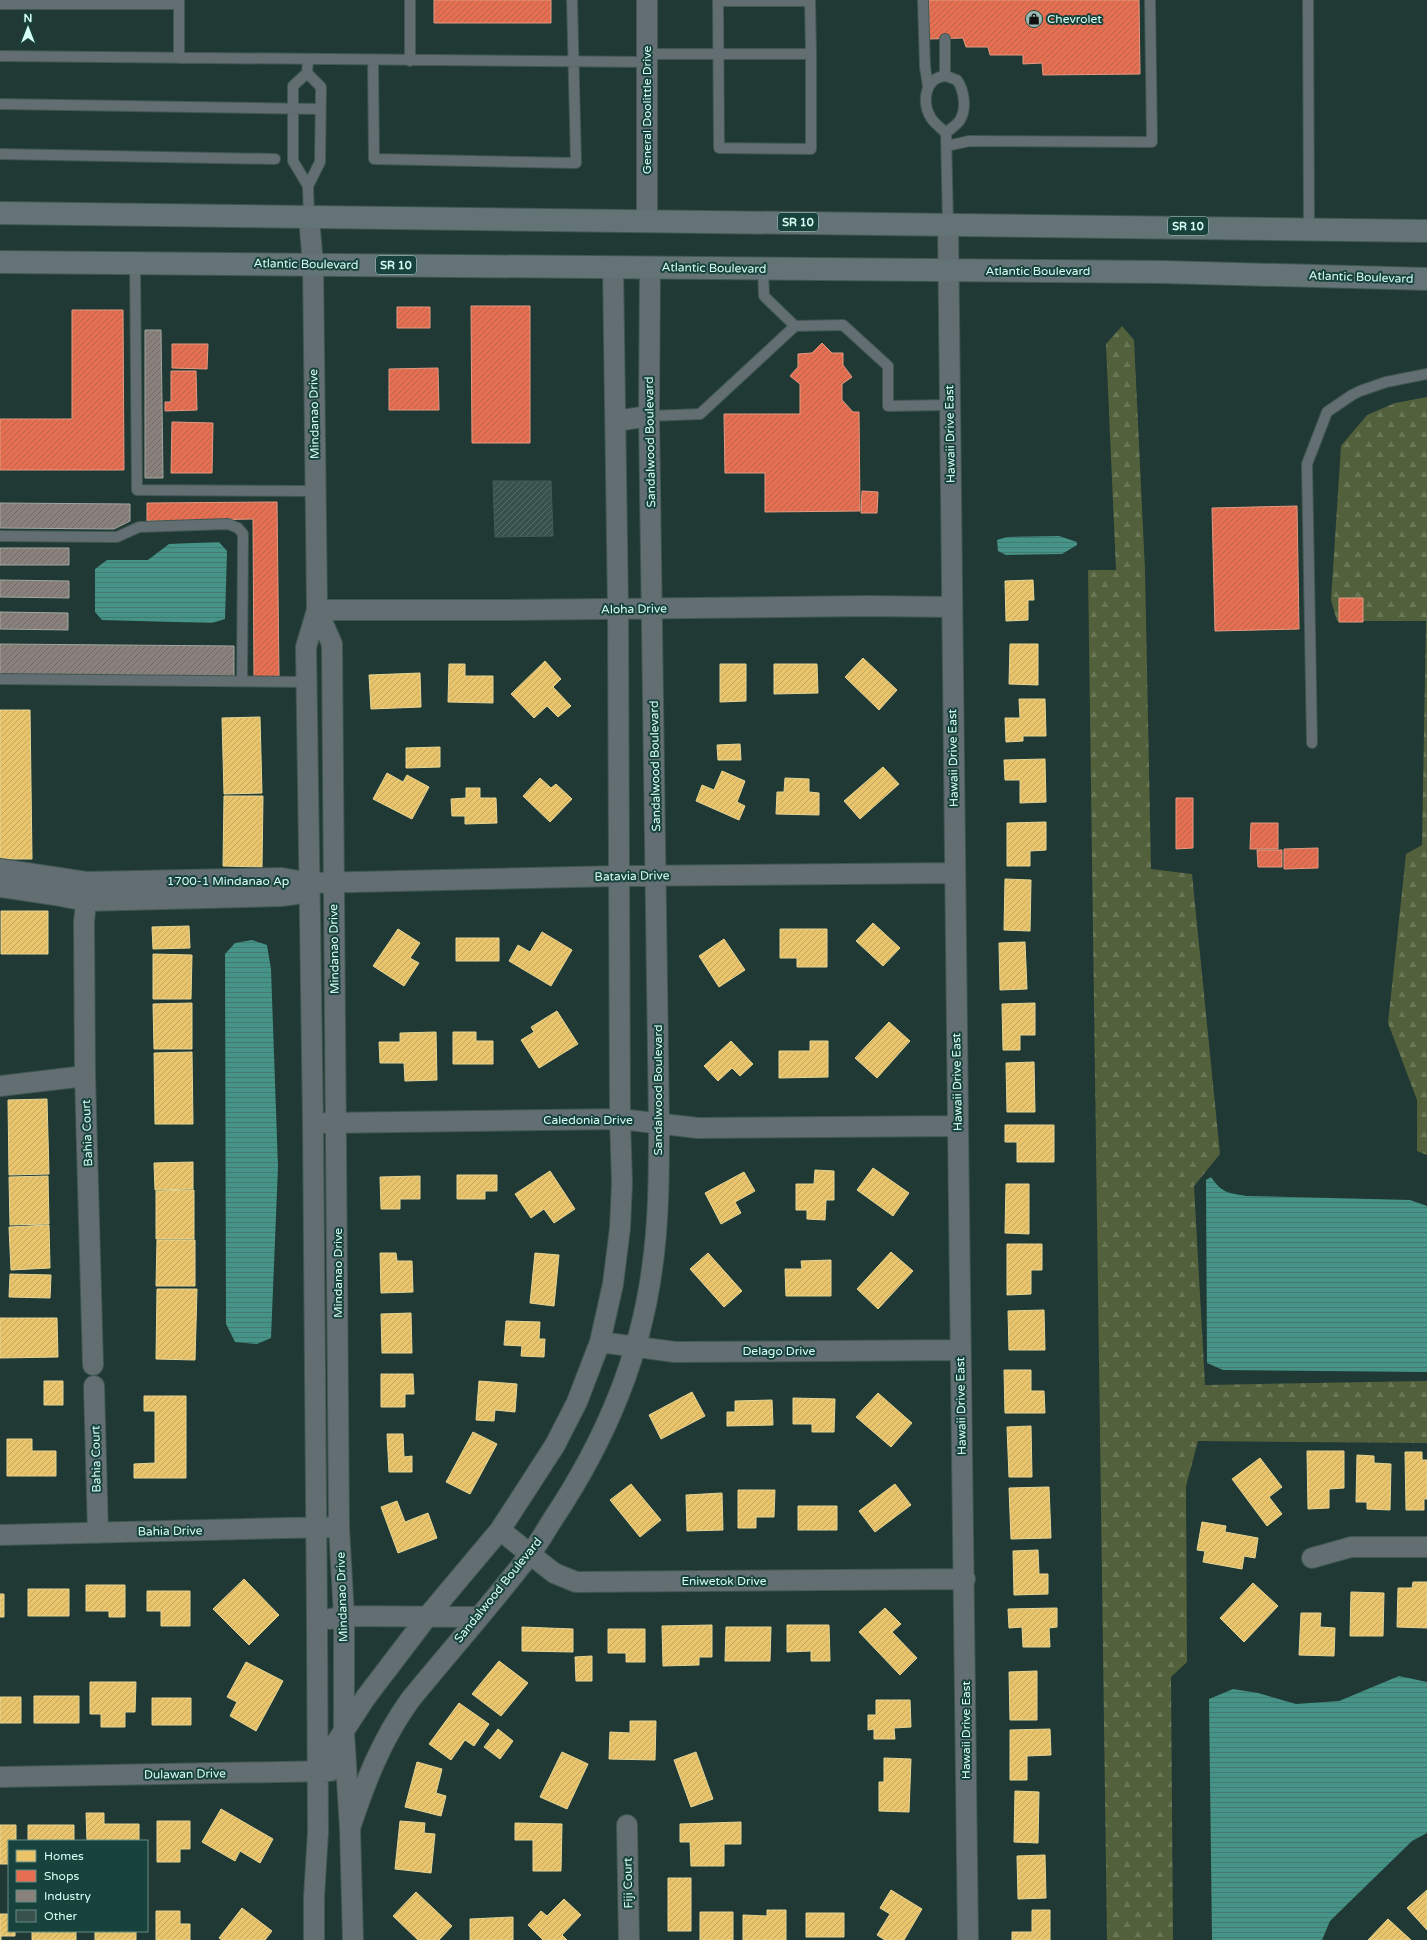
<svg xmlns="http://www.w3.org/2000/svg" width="1427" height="1940" viewBox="0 0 1427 1940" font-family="'Varela Round',sans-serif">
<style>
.forest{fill:url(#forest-firs)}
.water{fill:url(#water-rules)}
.homes{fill:url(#homes-hatch);stroke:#e4d594}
.shops{fill:url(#shops-hatch);stroke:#e29a82}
.industry{fill:url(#industry-hatch);stroke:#a1a6a1}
.building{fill:url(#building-hatch);stroke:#415d58}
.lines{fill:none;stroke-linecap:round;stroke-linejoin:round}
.lane-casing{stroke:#405752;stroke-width:12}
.street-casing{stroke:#405752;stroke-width:22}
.highway-casing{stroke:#405752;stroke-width:24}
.lane{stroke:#626e71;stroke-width:10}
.street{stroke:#626e71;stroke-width:20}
.highway{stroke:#647476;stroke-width:22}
.labels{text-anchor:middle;stroke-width:4;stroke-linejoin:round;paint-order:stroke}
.shield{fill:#17433c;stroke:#9dc6be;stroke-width:1}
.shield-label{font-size:11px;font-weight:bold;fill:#d7fef6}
.poi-label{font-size:12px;fill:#d7fef6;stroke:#17433c;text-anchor:start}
.street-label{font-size:12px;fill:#d7fef6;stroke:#17433c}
</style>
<defs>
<pattern id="forest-firs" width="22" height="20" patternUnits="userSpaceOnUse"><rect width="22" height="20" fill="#52603b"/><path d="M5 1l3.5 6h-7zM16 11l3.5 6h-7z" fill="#6a7858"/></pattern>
<pattern id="water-rules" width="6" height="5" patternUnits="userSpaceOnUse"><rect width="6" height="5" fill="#459487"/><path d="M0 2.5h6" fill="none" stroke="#437b72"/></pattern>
<pattern id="homes-hatch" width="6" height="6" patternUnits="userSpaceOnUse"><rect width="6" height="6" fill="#e9c46a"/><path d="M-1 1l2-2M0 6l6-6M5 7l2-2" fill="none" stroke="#bfa662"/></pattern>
<pattern id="shops-hatch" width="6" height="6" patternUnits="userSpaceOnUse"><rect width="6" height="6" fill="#e76f51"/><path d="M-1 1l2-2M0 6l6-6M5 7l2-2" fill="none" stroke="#b5644f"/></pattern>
<pattern id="industry-hatch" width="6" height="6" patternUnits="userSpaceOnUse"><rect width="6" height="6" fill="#8a817c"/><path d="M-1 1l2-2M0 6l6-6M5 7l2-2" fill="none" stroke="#6c6c68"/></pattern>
<pattern id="building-hatch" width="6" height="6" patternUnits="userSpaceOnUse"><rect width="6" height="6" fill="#38514d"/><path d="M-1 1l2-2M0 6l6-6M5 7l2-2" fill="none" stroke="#546b67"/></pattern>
</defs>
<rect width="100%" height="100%" fill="#213935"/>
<path class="forest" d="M1122,326L1134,340L1145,570L1151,869L1192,874L1220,1154L1194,1186L1205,1385L1427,1381V1443L1198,1441L1186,1486L1187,1662L1171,1677L1173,1940H1107L1088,570H1116L1106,344Z
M1427,397V1155L1417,1151V1100L1388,1023L1406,854L1422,845L1426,621H1337L1331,600L1341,446L1367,415L1395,403Z"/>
<path class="water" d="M1059,536L1077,542V545L1062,554L1006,555L998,551L997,540L1007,537Z
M219,542L227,551L225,619L212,623L102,620L95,612V569L107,560H148L169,544Z
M252,940L267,945L271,969L278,1167L271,1338L257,1344L235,1342L226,1324L225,954L235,943Z
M1211,1177C1222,1193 1228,1193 1247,1196L1410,1200L1427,1206V1372L1223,1370L1207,1363L1206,1180Z
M1399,1676L1427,1682V1833L1412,1841L1330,1921L1322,1940H1212L1209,1699L1233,1689L1258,1693L1296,1704L1339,1701Z"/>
<path class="homes" d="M1033,580L1034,600H1028V620L1006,621L1005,581Z
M1010,644H1038V685L1009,684Z
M863,658L897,690L879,710L845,677Z
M545,661L561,679L553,687L571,706L558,717L547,706L534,718L511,694Z
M449,664H465V676H493V703L448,702Z
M720,664H746V701L720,702Z
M774,664H817L818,693L774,694Z
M420,673L421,707L371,709L369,675Z
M1019,699H1045L1046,736H1023V741L1006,742L1005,718H1020Z
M0,710H30L32,859H0Z
M260,717L262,793L224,794L222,718Z
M740,744L741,760H718L717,745Z
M440,747V767L406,768V748Z
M1045,759L1046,802L1020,803V780H1005L1004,760Z
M883,767L899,784L860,819L844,801Z
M722,771L745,781L737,802L745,806L739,820L696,801L702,785L714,790Z
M387,773L403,782L407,775L429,787L412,819L373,799Z
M540,778L551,788L556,784L572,799L550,822L523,796Z
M785,778L809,779V792L819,793V815L776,814L777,792H784Z
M466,788H480V798H496L497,823L465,824V816H452L451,799L466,798Z
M224,796H263L262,867L223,866Z
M1046,822V850L1030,851V866H1007V823Z
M1005,879L1031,880L1030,931L1004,930Z
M1,911H48V954H1Z
M873,923L900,948L883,966L856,941Z
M189,926L190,948L153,949L152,927Z
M398,929L420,943L410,958L419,963L404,986L373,966Z
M780,929H827V967H797V958H780Z
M542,932L572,950L551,986L509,961L518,945L530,952Z
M456,938H499V961H456Z
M724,939L745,970L719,987L699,956Z
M1025,942L1027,989L1000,990L999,943Z
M153,954L192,955L191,999H153Z
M192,1003V1049H154L153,1004Z
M1035,1003V1035H1020V1050H1003L1002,1004Z
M557,1011L578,1044L539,1068L521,1040L534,1032L531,1027Z
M889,1022L910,1041L877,1078L855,1058Z
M436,1032L437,1080L405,1081L404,1063H380L379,1042H400V1033Z
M453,1032H476V1041H493V1064H453Z
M731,1041L753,1064L740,1076L732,1068L718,1081L704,1066Z
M810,1041H828V1077L779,1078V1051H810Z
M192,1052L193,1124H155L154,1053Z
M1034,1062L1035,1112H1007L1006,1063Z
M47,1099L49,1174L9,1175L8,1100Z
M1005,1125H1054V1162H1017V1142H1005Z
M193,1162V1189L155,1190L154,1163Z
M873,1168L909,1193L893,1216L857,1190Z
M815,1170L834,1171V1200H826L825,1220L807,1219V1210H796V1184H814Z
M550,1171L575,1209L554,1223L544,1209L531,1218L515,1194Z
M744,1172L755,1191L735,1202L741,1213L721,1224L705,1193Z
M457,1175H497V1191H485V1199H457Z
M48,1176L49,1224L10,1225L9,1177Z
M420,1176V1199H400V1209H381L380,1177Z
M1006,1184H1029V1234L1005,1233Z
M194,1190V1239H156V1191Z
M49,1225L50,1268L11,1270L9,1227Z
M157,1240H195V1286H156Z
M1007,1244H1042V1270H1031V1294L1007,1295Z
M891,1252L913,1271L878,1309L857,1289Z
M380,1253H396L397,1261H412L413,1292L381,1293Z
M535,1253L559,1255L554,1306L530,1303Z
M708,1253L742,1291L724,1307L690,1269Z
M831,1260V1296H786L785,1269H802L801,1261Z
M10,1274L51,1275L50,1298L9,1297Z
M157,1289H197L195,1360L156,1359Z
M1044,1310L1045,1350H1009L1008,1311Z
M411,1313L412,1353H382L381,1314Z
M0,1318H57L58,1357L0,1358Z
M506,1321L540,1322L539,1339H545L544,1357L521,1356L522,1346L504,1345Z
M1004,1370H1031V1391H1044L1045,1413H1005Z
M381,1374H413L414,1394H405V1407H381Z
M44,1381H63V1405H44Z
M479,1381L517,1384L515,1412L495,1410L494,1421L476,1420Z
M692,1392L705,1416L661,1439L649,1415Z
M878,1393L912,1423L891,1447L856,1417Z
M144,1396H186V1478H134V1464L155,1463V1411H144Z
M793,1398L835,1399L834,1432H812V1424H793Z
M772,1400L773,1425L727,1426V1412H735V1401Z
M1031,1426L1032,1477H1009L1007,1427Z
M473,1432L497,1444L470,1494L446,1482Z
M387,1434H403L404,1457L412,1456V1472H389Z
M7,1439H32V1451H56V1476H7Z
M1307,1451H1344V1488L1329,1489V1508L1308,1509Z
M1405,1452H1422V1460H1427V1499H1424V1510H1406Z
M1357,1455L1374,1456V1463L1391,1464L1390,1510L1367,1509V1502H1356Z
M1260,1458L1282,1487L1269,1497L1282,1514L1267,1526L1232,1479Z
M631,1484L661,1520L640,1537L610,1500Z
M895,1484L911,1505L875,1532L859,1511Z
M1049,1487L1051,1538L1011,1539L1009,1488Z
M738,1490H775L774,1517H756V1528H738Z
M722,1493L723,1530L687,1531L686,1495Z
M397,1501L405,1522L428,1513L437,1538L398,1553L381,1507Z
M798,1506H837V1530H798Z
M1202,1522L1226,1526L1225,1532L1258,1538L1255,1558L1244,1556L1242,1569L1203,1562L1205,1551L1197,1550Z
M1038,1550L1039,1574H1048V1594L1014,1595L1013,1551Z
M244,1579L279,1615L249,1645L213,1609Z
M1413,1582H1427V1628L1397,1627L1398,1588H1412Z
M1253,1583L1278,1606L1244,1642L1220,1618Z
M86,1585H125V1617H109V1611H86Z
M28,1589H69V1616H28Z
M147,1591H190V1626H161V1611H147Z
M1351,1592L1384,1593L1383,1636H1350Z
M0,1594H4V1617H0Z
M885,1608L901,1624L892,1632L917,1658L900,1675L859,1632Z
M1057,1608V1627L1049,1628L1050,1647H1023L1022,1627L1009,1628L1008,1609Z
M1301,1613H1321L1320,1627L1335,1628L1334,1656L1299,1655Z
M712,1625V1657H699V1665L663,1666L662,1626Z
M787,1625H829L830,1661H811V1651L787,1652Z
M522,1627L573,1629V1652L522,1651Z
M726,1627H771L770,1661H725Z
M608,1629H645V1662H626V1653H608Z
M592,1656V1681H576L575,1657Z
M499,1661L528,1683L501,1716L472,1694Z
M246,1662L283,1681L256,1731L230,1716L237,1702L227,1697Z
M1037,1671V1720H1010L1009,1672Z
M90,1682H136L135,1712H125V1727H101V1714H90Z
M34,1696H79V1723H34Z
M0,1697H21V1723H0Z
M152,1698H191V1725H152Z
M876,1700H910L911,1727L894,1728L895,1739H874V1729L868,1730V1715H876Z
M459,1703L489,1724L474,1746L465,1740L451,1760L429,1744Z
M630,1721H656L655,1760L609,1759L610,1732L630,1733Z
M498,1729L513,1741L500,1759L484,1747Z
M1050,1729L1051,1755L1027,1756V1780H1010V1730Z
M562,1752L588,1764L567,1809L540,1797Z
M696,1752L713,1799L691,1807L674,1760Z
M884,1758L911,1759L909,1812L879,1811V1782H884Z
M417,1762L442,1769L436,1793L446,1796L441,1816L405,1807Z
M1015,1791L1039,1792L1038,1843L1014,1842Z
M221,1809L273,1839L260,1863L240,1851L235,1861L202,1842Z
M86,1813H104V1824H139V1841H87Z
M157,1821H190V1849H180V1862H157Z
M400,1821L425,1823L424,1833L435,1834L431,1873L395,1869Z
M741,1822V1844H724V1866H691L690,1842H680V1824Z
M515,1823L562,1824L561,1871H533V1840H515Z
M0,1825H16V1841H9V1864H0Z
M28,1825H74V1841H28Z
M1045,1855L1046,1898L1018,1899L1017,1856Z
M668,1878H691V1931H668Z
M891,1890L922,1909L904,1940H885L877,1935L890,1914L880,1908Z
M1427,1890V1930L1407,1908Z
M416,1892L452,1926L439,1940H418L393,1916Z
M564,1899L581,1915L562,1935L567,1940H543L528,1925L541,1911L547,1916Z
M242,1908L272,1931L265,1940H222L219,1938Z
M767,1910H786V1940H743V1915L767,1916Z
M1032,1910H1050V1940H1012V1932H1032Z
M156,1911H180V1924H190V1940H156Z
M700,1912H733V1940H700Z
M806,1913H844V1937H806Z
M0,1914H9V1931H15V1936H1V1940H0Z
M513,1917V1940H470V1919Z
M1388,1919L1411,1940H1368Z
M32,1931H76V1940H32Z
M95,1931H136V1940H95Z"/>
<path class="shops" d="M434,0H551V23H434Z
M929,0H1139L1140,74L1043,75L1042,63L1023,64V55H990L988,47H966L963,38L929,39Z
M471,306H530V443H472Z
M397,307H430V328H397Z
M72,310H123L124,470H0V419H72Z
M822,343L832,353H843V365L852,377L842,384V400L853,412H859L860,511L765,512V473H725L724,414H800V384L790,376L798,367V354L812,353Z
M172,344H208L207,369L172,368Z
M438,368L439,410H389V369Z
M171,371H196L197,410L165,411V402H171Z
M172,422L213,423L212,473H171Z
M862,491L878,492L877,513H861Z
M277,502L279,677L254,678L253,519L147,521V503Z
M1297,506L1299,629L1215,631L1212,508Z
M1339,598H1363V622H1339Z
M1176,798H1193V848L1176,849Z
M1251,823H1278V849H1250Z
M1318,848V868L1284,869V849Z
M1257,850H1282V867H1258Z"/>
<path class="industry" d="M145,330H161L163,478H145Z
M0,503L130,504V521L114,529L0,528Z
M0,548H69V565H0Z
M0,580L69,581V598L0,597Z
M0,612L68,613V630L0,629Z
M0,644L234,646V676L0,674Z"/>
<path class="building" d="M493,481H551L553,536L495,537Z"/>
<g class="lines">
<g class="lane-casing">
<path id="lane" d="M923,0L925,67L928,86
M1308,0L1309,228
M0,4H179
M945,39V76
M646,54H811L810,1H718L719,148L811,149V54
M0,56L646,62
M179,58V0
M308,60L307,73L321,87L320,162L308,186L309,218
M373,60L374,159L576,163L572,0
M410,61V0
M307,73L293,86V161L308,186
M0,104L320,109
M946,133C942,129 934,123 931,118C922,103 924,78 945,76C948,76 953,79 957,80C964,90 967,108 960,120C958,124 950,129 946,133L948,224
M947,146L969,141L1152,142L1150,0
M0,154L275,159
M135,262L137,490L315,491
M763,268L764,296L795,326
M649,416L700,414L795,326L843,325L888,366V406L950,405
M0,536L110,537H117L139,527L228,524L238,528L243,534L242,681
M0,679L306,682
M1312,743L1307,464L1327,412L1352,395L1360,391L1386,382L1427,374"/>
</g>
<g class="street-casing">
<path id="street" d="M647,0V221
M309,218L313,264L317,610L306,647L313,1123L317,1621L318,1832L314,1897V1940
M948,224C951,796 963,1368 968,1940
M616,421L649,416
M317,610L332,644L339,1527L344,1616V1733L350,1828L353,1940
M317,610H503L868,606L951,607
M0,869L86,882L282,878L310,883L618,876L954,873
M0,887L55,895L86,901L281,896L296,894L310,883
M86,901L84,922L85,1076L93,1365
M0,1086L85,1076
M325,1123L620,1119L698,1128L958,1126
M600,1342L675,1352L960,1350
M94,1386L98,1533
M500,1530L554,1573L576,1582L965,1579
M0,1535L330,1527
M1312,1558L1351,1547H1427
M330,1619L344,1616L477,1617
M317,1772L366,1697L427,1617L500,1530L555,1445L577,1402L600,1342L613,1284L620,1228L622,1183L620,1119L618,609L613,267
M0,1777L330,1771
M627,1825L629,1940
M350,1828C366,1780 381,1741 410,1700C450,1651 492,1604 530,1554C539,1543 546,1530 553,1519C603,1444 640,1359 652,1269C659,1221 659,1172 659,1123L649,416L650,267"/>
</g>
<g class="highway-casing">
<path id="highway" d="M0,213L1427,231
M0,262L1163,272L1427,279"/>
</g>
<use href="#lane" class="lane"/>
<use href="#street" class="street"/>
<use href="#highway" class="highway"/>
</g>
<defs>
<g id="shop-disc" transform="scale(0.9)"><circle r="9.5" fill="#97b9b2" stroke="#17433c"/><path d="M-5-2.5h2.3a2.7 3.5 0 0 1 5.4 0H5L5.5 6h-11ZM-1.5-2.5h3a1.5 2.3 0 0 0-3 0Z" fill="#111"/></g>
</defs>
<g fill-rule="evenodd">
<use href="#shop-disc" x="1034" y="19"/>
</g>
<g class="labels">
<g class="shield">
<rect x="778" y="213" width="40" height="18" rx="3"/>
<rect x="1168" y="217" width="40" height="18" rx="3"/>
<rect x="376" y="256" width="40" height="18" rx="3"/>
</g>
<g class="shield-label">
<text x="798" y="226">SR 10</text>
<text x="1188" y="230">SR 10</text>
<text x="396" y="269">SR 10</text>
</g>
<g class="poi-label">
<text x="1047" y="23">Chevrolet</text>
</g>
<g class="street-label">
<text transform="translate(647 110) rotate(-90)" y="4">General Doolittle Drive</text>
<text transform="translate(306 264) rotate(1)" y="4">Atlantic Boulevard</text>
<text transform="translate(714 268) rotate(1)" y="4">Atlantic Boulevard</text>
<text x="1038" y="275">Atlantic Boulevard</text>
<text transform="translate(1361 277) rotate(2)" y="4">Atlantic Boulevard</text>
<text transform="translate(314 414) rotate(-91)" y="4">Mindanao Drive</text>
<text transform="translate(950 434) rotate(-91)" y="4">Hawaii Drive East</text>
<text transform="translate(650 442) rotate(-91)" y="4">Sandalwood Boulevard</text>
<text transform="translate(634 609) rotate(-1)" y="4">Aloha Drive</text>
<text transform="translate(953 758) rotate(-91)" y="4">Hawaii Drive East</text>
<text transform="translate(655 766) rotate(-91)" y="4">Sandalwood Boulevard</text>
<text transform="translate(632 876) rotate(-1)" y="4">Batavia Drive</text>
<text x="228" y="885">1700-1 Mindanao Ap</text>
<text transform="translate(334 949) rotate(-91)" y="4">Mindanao Drive</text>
<text transform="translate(957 1082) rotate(-91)" y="4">Hawaii Drive East</text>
<text transform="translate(658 1090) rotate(-90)" y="4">Sandalwood Boulevard</text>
<text x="588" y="1124">Caledonia Drive</text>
<text transform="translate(87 1133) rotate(-92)" y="4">Bahia Court</text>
<text transform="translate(338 1273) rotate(-90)" y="4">Mindanao Drive</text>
<text x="779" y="1355">Delago Drive</text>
<text transform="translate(961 1406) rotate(-91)" y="4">Hawaii Drive East</text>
<text transform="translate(96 1459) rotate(-91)" y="4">Bahia Court</text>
<text transform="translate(170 1531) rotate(-1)" y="4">Bahia Drive</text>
<text x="724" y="1585">Eniwetok Drive</text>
<text transform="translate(498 1590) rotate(-51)" y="4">Sandalwood Boulevard</text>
<text transform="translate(342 1597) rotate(-92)" y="4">Mindanao Drive</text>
<text transform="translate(966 1730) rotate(-90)" y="4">Hawaii Drive East</text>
<text transform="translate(185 1774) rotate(-1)" y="4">Dulawan Drive</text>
<text transform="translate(628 1883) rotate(-91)" y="4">Fiji Court</text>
</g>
</g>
<rect x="8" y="1840" width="140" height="92" fill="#17433c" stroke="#648e86"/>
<rect x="16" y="1850" width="20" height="12" fill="#e9c46a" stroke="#648e86"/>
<text x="44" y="1860" font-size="12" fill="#d7fef6">Homes</text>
<rect x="16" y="1870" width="20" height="12" fill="#e76f51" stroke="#648e86"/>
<text x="44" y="1880" font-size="12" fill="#d7fef6">Shops</text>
<rect x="16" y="1890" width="20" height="12" fill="#8a817c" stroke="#648e86"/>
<text x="44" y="1900" font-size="12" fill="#d7fef6">Industry</text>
<rect x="16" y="1910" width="20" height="12" fill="#38514d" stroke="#648e86"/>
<text x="44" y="1920" font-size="12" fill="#d7fef6">Other</text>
<g transform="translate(28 28)" stroke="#17433c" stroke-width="3" paint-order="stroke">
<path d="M0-3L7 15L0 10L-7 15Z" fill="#d7fef6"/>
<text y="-6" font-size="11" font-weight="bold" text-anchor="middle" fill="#d7fef6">N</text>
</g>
</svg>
